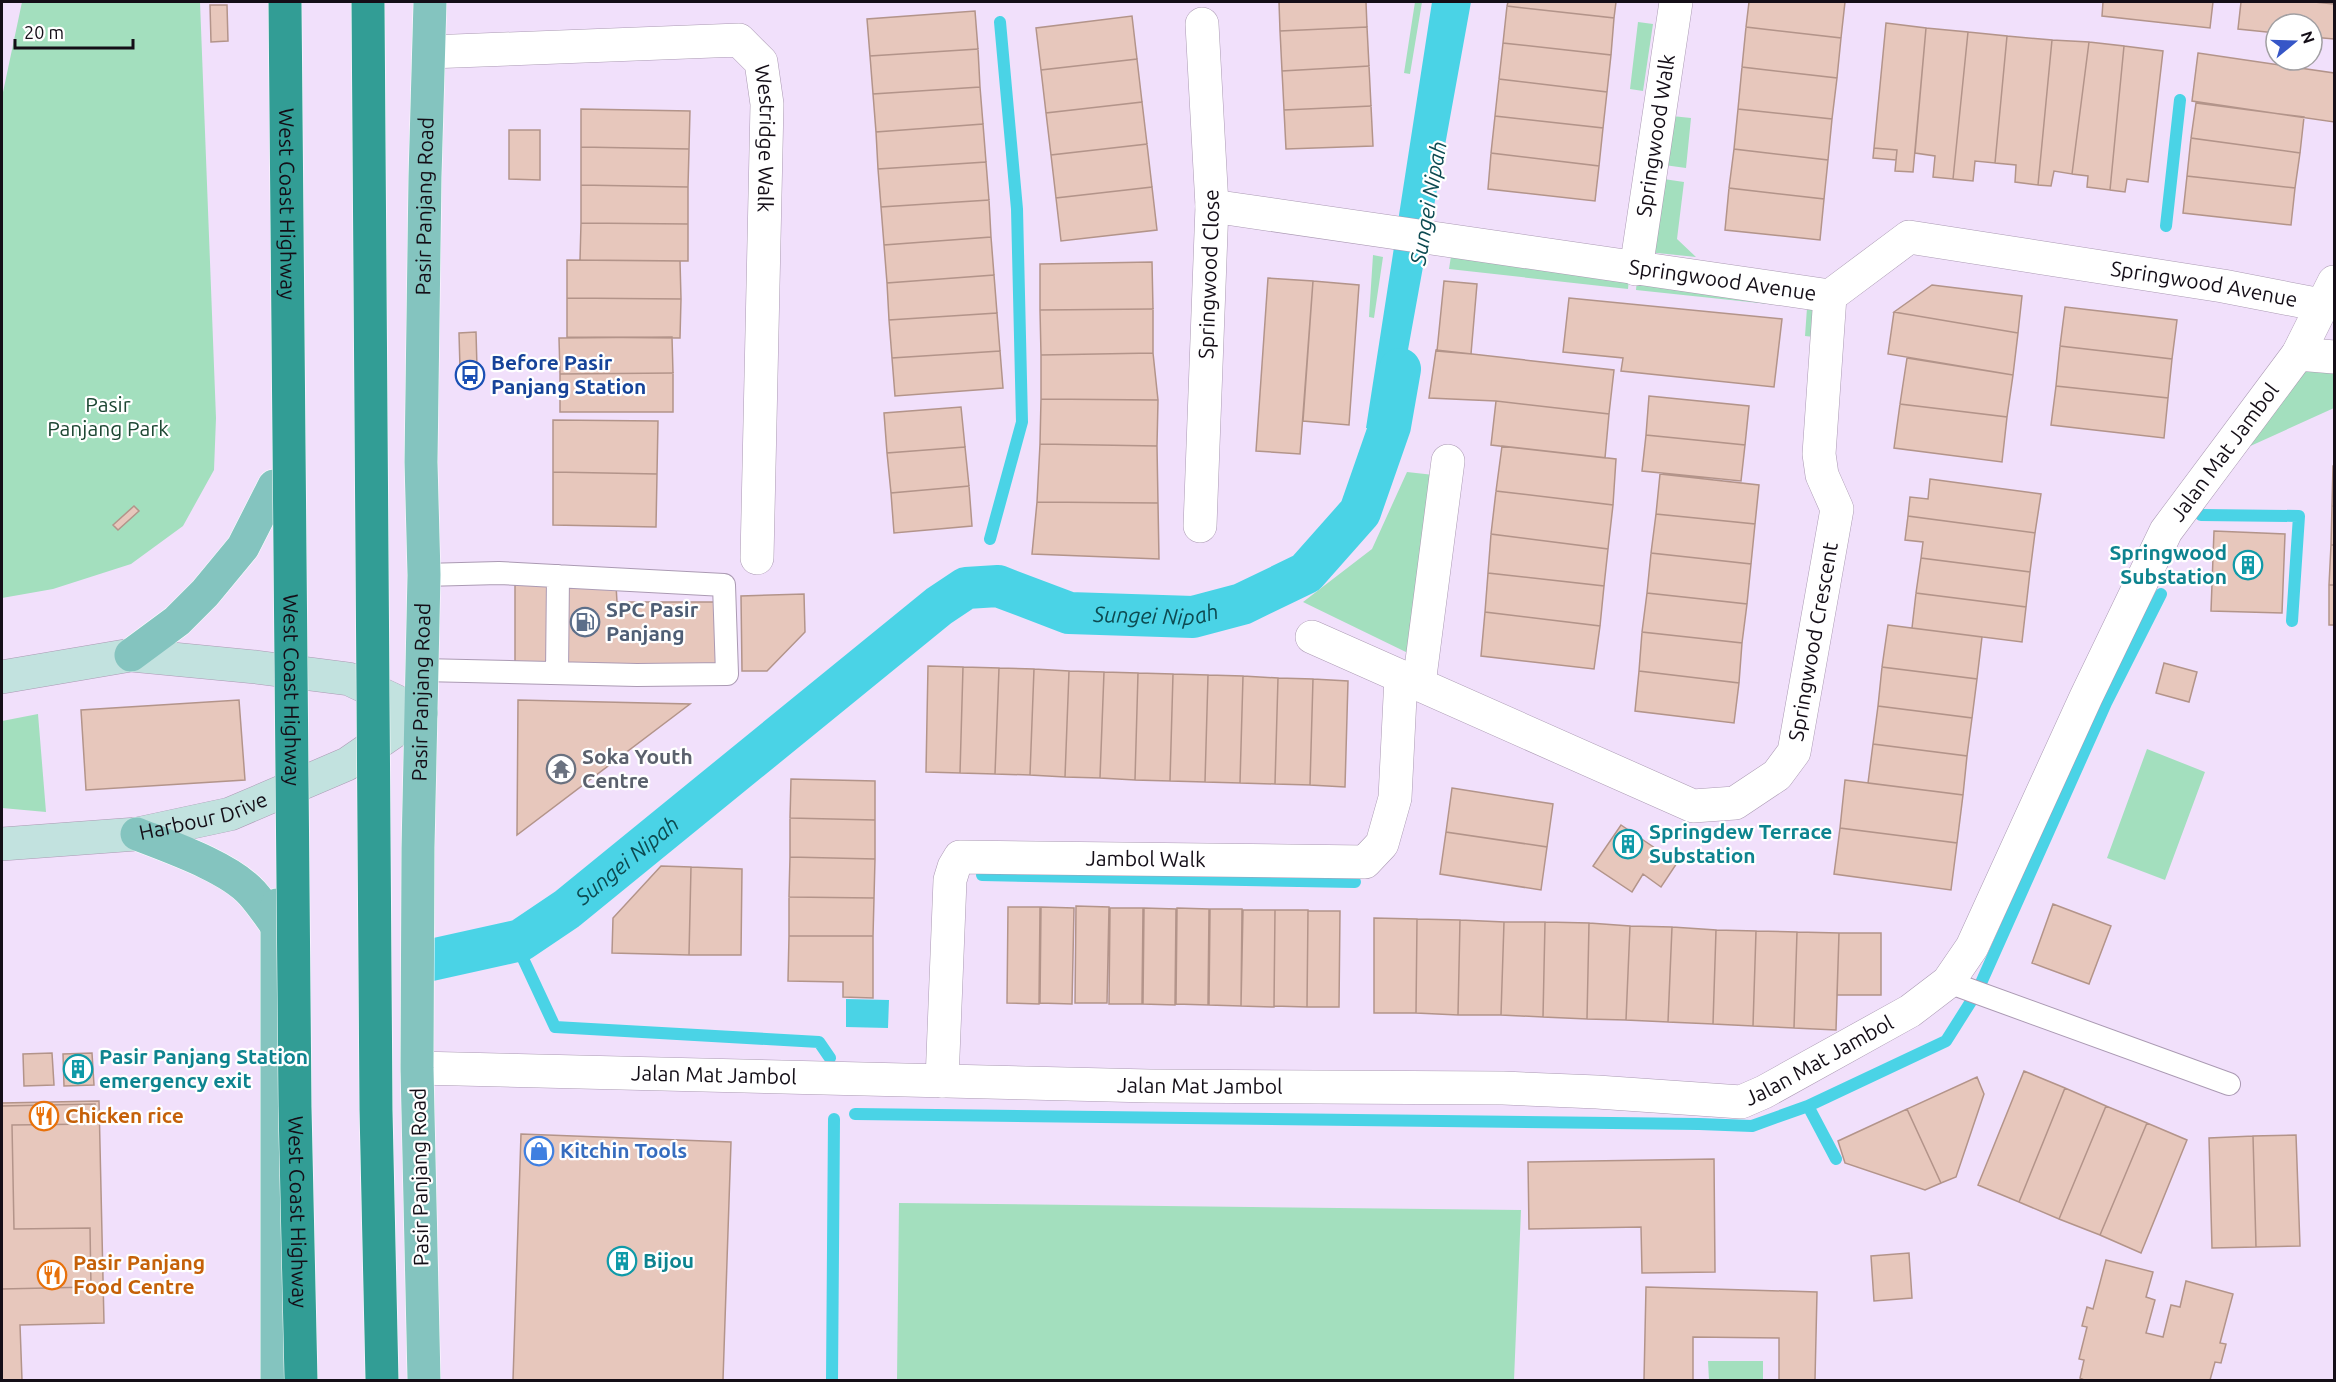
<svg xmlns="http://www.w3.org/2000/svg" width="2336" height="1382" viewBox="0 0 2336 1382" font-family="Ubuntu,sans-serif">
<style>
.green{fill:#a3dfbe}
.water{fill:#4ad3e6}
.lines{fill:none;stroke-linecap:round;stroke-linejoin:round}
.stream{stroke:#4ad3e6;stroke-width:12}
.canal{stroke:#4ad3e6;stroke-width:42}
.building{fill:#e7c7bc;stroke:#b3948a;stroke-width:1.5}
.lane-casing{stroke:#ab9ab3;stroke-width:24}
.street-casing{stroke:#ab9ab3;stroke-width:34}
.secondary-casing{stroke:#ab9ab3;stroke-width:34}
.primary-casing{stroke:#fff;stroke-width:34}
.lane{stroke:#fff;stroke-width:22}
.street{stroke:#fff;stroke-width:33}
.secondary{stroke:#c2e2df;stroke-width:33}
.primary{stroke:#84c4bf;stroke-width:33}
.highway-bridge-casing{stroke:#fff;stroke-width:34;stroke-linecap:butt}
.highway-bridge{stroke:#329d95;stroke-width:33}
.labels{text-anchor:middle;stroke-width:4.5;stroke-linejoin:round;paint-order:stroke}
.street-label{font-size:21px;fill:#140e17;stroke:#fff}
.transit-label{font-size:21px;font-weight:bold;fill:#164399;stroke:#fff;text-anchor:start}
.park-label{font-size:21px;fill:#1d4733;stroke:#fff}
.culture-label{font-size:21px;font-weight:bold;fill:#0d838f;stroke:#fff;text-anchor:start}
.service-label{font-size:21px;font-weight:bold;fill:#4e5e75;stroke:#fff;text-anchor:start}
.worship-label{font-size:21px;font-weight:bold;fill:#5b616d;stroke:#fff;text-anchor:start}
.food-label{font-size:21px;font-weight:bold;fill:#c56008;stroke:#fff;text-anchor:start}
.shop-label{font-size:21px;font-weight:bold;fill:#366cbe;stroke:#fff;text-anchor:start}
.water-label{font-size:22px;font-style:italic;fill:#0d4a51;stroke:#fff}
</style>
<rect width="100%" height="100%" fill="#f1e0fb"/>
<path class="green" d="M22,2H200L216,418L214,470L183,526L131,564L53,589L2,598V97Z
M1415,2H1422L1410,74L1404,73Z
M1638,22L1653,24L1643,91L1630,89Z
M1643,113L1691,118L1686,168L1635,161Z
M1650,177L1684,182L1677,239L1696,257L1638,251Z
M1373,255L1383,257L1374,318L1369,317Z
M1451,256L1818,300L1814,337L1805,336L1807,308L1636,290L1637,279L1629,278L1628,289L1449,269Z
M2306,370L2334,372V408L2246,448Z
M1407,472L1434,475L1410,654L1303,602L1372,549Z
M38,714L46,812L2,808V721Z
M2147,749L2205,772L2165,880L2107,858Z
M899,1203L1521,1210L1514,1380H897Z
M1708,1361H1763V1380H1709Z"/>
<path class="water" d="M1432,2H1471L1394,427L1366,428Z
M846,999L889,1000L888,1028L846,1027Z"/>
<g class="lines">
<path class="stream" d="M2166,226L2180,100
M2201,515L2299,516L2292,621
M990,539L1022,422L1017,209L1000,22
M982,875L1355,882
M521,940L519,950L555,1027L819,1042L830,1058
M1808,1106L1836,1159
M855,1114L1699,1124L1752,1126L1808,1106L1946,1041L1977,992L2106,703L2161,594
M832,1380L834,1119"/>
<path class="canal" id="s1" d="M431,960L521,940L567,909L939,606L966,588L998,586L1069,613L1193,617L1242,604L1306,573L1360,512L1390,426L1400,369"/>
</g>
<path class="building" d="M1279,2H1366L1367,27L1280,31Z
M1508,2H1616L1614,18L1507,6Z
M1749,2H1845L1841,38L1746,27Z
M2103,2H2213L2210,28L2102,16Z
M2241,2H2314L2334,4V39L2312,37V24H2276V33L2238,29Z
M210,5H227L228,41L211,42Z
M1507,6L1614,18L1611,55L1503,43Z
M975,11L978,49L870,56L867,19Z
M1132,16L1137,59L1041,70L1036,28Z
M1886,23L1926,28L1913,172L1895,171L1897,150L1874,148Z
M1367,27L1369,66L1282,71L1280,31Z
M1746,27L1841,38L1837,78L1742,67Z
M1926,28L1968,32L1953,179L1933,177L1935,156L1915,153Z
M1968,32L2007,36L1995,163L1975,161L1973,181L1953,179Z
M2007,36L2052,40L2038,185L2015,182L2016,165L1995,163Z
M2052,40L2089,42L2072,174L2054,171L2051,186L2038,185Z
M2089,42L2124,46L2110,190L2087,187L2088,176L2072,174Z
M1503,43L1611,55L1607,92L1499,79Z
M2124,46L2163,51L2148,182L2127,179L2125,192L2110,190Z
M978,49L980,87L873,94L870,56Z
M2198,53L2334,73V122L2192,101Z
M1137,59L1142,102L1046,113L1041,70Z
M1369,66L1371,106L1284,110L1282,71Z
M1742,67L1837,78L1832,119L1738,109Z
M1499,79L1607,92L1603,128L1495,116Z
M980,87L983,124L876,132L873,94Z
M1142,102L1147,144L1051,155L1046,113Z
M2196,103L2304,117L2300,153L2191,138Z
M1371,106L1373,146L1286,149L1284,110Z
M581,109L690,111L689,149L581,147Z
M1738,109L1832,119L1828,160L1734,149Z
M1495,116L1603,128L1599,166L1491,153Z
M983,124L986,162L878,169L876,132Z
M509,130H540V180L509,179Z
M2191,138L2300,153L2295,188L2187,176Z
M1147,144L1152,187L1056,198L1051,155Z
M581,147L689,149L688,187L581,185Z
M1874,148L1897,150L1896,160L1873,158Z
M1734,149L1828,160L1824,199L1729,188Z
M1491,153L1599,166L1595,201L1488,189Z
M986,162L989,200L881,207L878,169Z
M2187,176L2295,188L2291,225L2183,213Z
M581,185L688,187V224L581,223Z
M1152,187L1157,230L1061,241L1056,198Z
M1729,188L1824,199L1820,240L1725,230Z
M989,200L991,237L884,245L881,207Z
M581,223L688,224V261L580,260Z
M991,237L994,275L887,283L884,245Z
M567,260L680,261L681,299L567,298Z
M1152,262L1153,309L1040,310V264Z
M994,275L997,313L889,320L887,283Z
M1268,278L1313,281L1300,454L1256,451Z
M1313,281L1359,285L1349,425L1303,421Z
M1444,281L1477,284L1471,354L1437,351Z
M1932,285L2022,296L2018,333L1894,312Z
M567,298L681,299L680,338L567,337Z
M1569,298L1782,319L1774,387L1621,371L1623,358L1563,352Z
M2065,307L2177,320L2172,359L2060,346Z
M1153,309V353L1041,355L1040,310Z
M1894,312L2018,333L2013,375L1888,354Z
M997,313L1000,351L892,358L889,320Z
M476,332L477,368H460L459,333Z
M672,337L673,373L560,374L559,338Z
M2060,346L2172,359L2168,398L2056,386Z
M1436,350L1614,370L1609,414L1496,401L1429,398Z
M1000,351L1003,388L895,396L892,358Z
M1153,353L1158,400L1041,399V355Z
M1907,358L2013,375L2007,417L1900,404Z
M673,373V412H560V374Z
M2056,386L2168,398L2164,438L2051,425Z
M1649,396L1749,406L1745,445L1646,435Z
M1041,399L1158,400L1157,446L1040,444Z
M1496,401L1609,414L1605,458L1491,445Z
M1900,404L2007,417L2002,462L1894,448Z
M961,407L965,447L887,453L884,413Z
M553,420L658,421L657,474L553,472Z
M1646,435L1745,445L1741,481L1642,471Z
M1040,444L1157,446L1158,503L1037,502Z
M1502,446L1616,459L1613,505L1496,491Z
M965,447L969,486L891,493L887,453Z
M2333,466H2334V506H2332Z
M553,472L657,474L656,527L553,525Z
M1660,474L1759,485L1755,524L1656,514Z
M1930,479L2041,494L2035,533L1908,516L1910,497L1928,499Z
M969,486L972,526L894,533L891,493Z
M1496,491L1613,505L1608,549L1491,534Z
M1037,502L1158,503L1159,559L1032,554Z
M134,506L139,511L118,530L113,525Z
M2332,506H2334V545H2331Z
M1656,514L1755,524L1751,564L1651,553Z
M1908,516L2035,533L2030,572L1921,558L1923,542L1905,540Z
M2214,531L2285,534L2282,613L2211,611Z
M1491,534L1608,549L1604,586L1488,573Z
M2331,545H2334V585H2329Z
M1651,553L1751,564L1747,604L1647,593Z
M1921,558L2030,572L2026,607L1916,593Z
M1488,573L1604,586L1600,626L1485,612Z
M515,584L616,585L617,602H722L723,677L515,676Z
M2329,585H2334V625H2329Z
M1647,593L1747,604L1742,643L1642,632Z
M1916,593L2026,607L2022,642L1912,628Z
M804,594L805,632L767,671H742L741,596Z
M1485,612L1600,626L1594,669L1481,656Z
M1888,625L1982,637L1977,679L1882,667Z
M1642,632L1742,643L1739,683L1639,671Z
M2164,663L2197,672L2189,702L2156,693Z
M928,666L963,667L960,773L926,772Z
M963,667L999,668L995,774L960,773Z
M1882,667L1977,679L1972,718L1878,706Z
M999,668L1034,669L1030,775L995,774Z
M1034,669L1069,671L1065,777L1030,775Z
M1069,671L1104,672L1100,778L1065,777Z
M1639,671L1739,683L1734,723L1635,711Z
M1104,672L1138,673L1135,780L1100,778Z
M1138,673L1173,674L1170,781L1135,780Z
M1173,674L1208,675L1205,782L1170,781Z
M1208,675L1243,676L1240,783L1205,782Z
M1243,676L1278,678L1275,784L1240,783Z
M1278,678L1313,679L1310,785L1275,784Z
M1313,679L1348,681L1345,787L1310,785Z
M239,700L245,780L86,790L81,710Z
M518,700L690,704L517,835Z
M1878,706L1972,718L1967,756L1873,744Z
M1873,744L1967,756L1963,795L1868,783Z
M791,779L875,781V820L790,818Z
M1845,780L1963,795L1957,843L1840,828Z
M1452,788L1553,804L1547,847L1446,832Z
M790,818L875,820V859L790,857Z
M1621,825L1677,863L1661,887L1643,874L1632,892L1593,866Z
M1840,828L1957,843L1951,890L1834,874Z
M1446,832L1547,847L1541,890L1440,874Z
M790,857L875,859L874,898L789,897Z
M661,866L691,867L689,955L612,953L613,918Z
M691,867L742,869L741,955H689Z
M789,897L874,898L873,936H789Z
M2053,904L2111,926L2089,984L2032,963Z
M1076,906L1109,907L1107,1003H1075Z
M1008,907H1040L1039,1004L1007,1003Z
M1041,907L1074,908L1072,1004L1040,1003Z
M1110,908H1143L1142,1004H1109Z
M1144,908L1176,909L1175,1005L1143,1004Z
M1177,908L1209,909L1208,1005L1176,1004Z
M1210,909H1242L1241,1006L1209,1005Z
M1243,910H1275L1274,1007L1241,1006Z
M1275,910H1308L1307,1007L1274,1006Z
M1308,911H1340L1339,1007H1307Z
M1374,918L1417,919L1416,1013H1374Z
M1417,919L1460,920L1458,1015L1416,1013Z
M1460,920L1504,922L1501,1015H1458Z
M1504,922H1545L1543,1017L1501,1015Z
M1545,922L1589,923L1587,1019L1543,1017Z
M1589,923L1630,926L1626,1020L1587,1019Z
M1630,926L1672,927L1668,1022L1626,1020Z
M1672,927L1716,930L1713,1024L1668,1022Z
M1716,930L1756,931L1753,1026L1713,1024Z
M1756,931L1797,932L1794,1028L1753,1026Z
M1797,932L1839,933L1836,1030L1794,1028Z
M1839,933H1881V995H1837Z
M789,936H873V998L843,997V982L788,981Z
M52,1053L54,1085L24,1086L23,1054Z
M92,1053L94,1085L64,1086L63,1054Z
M2024,1071L2065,1088L2019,1202L1978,1185Z
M1977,1077L1984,1094L1956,1177L1941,1183L1907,1109Z
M2065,1088L2106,1106L2059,1219L2019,1202Z
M99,1101L104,1323L20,1325L22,1380H2V1103Z
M95,1104V1124L12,1125L14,1229L90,1228L91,1287L2,1289V1106Z
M2106,1106L2147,1123L2100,1235L2059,1219Z
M1907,1109L1941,1183L1925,1190L1845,1163L1838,1141Z
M2147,1123L2187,1140L2141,1253L2100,1235Z
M521,1134L731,1142L723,1380H513Z
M2296,1135L2300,1246L2256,1247L2253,1136Z
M2253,1136L2256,1247L2212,1248L2209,1138Z
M1714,1159L1715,1272L1642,1273L1641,1227L1529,1229L1528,1162Z
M1909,1253L1912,1298L1874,1301L1871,1256Z
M2106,1260L2153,1272L2146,1297L2155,1300L2146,1333L2163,1337L2171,1305L2180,1307L2186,1281L2233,1294L2220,1343L2226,1344L2221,1363L2215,1362L2210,1380H2084L2080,1378L2084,1360L2079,1359L2087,1327L2082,1326L2087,1307L2093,1309Z
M1646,1287L1817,1292L1815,1380H1779V1338L1693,1337V1380H1644Z"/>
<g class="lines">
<g class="lane-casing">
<path id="lane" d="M422,670L637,675L727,674L724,585L499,573L424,575
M557,673L558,576
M1948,982L2229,1084"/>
</g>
<g class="street-casing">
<g id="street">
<path id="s2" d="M429,52L739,40L761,62L767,104L757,558"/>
<path id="s3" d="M1212,206L1830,296L1909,237L2223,286L2321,305"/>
<path id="s4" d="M1636,269L1676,2"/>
<path d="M2298,354L2334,357"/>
<path id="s5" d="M1200,526L1212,206L1202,24"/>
<path id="s6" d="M1312,637L1693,806L1735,803L1777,775L1794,752L1837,509L1822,475L1819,454L1830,296"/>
<path d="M1419,684L1448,461"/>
<path id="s7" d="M417,1068L1150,1086L1503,1088L1597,1092L1741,1102L1764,1092L1910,1011L1948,982L1972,947L2086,697L2166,531L2298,354L2334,282"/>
<path id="s8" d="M942,1081L950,880L954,867L960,857L1365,862L1382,844L1395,798L1401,677"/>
</g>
</g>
<g class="secondary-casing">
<g id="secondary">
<path d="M2,677L131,655L256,667L349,679L421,713"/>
<path id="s9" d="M2,844L137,834L230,814L347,764L421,713"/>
</g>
</g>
<g class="primary-casing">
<g id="primary">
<path d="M131,655L177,621L205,593L243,547L274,486"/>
<path d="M137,834C170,847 229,867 252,893C261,903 269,915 277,926"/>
<path d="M277,905V1380"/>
<path id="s10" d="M424,1380L417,1068L418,848L424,575L421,462L425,177L430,2"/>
</g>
</g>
<use href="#lane" class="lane"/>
<use href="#street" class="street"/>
<use href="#secondary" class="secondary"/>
<use href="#primary" class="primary"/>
<g class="highway-bridge-casing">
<g id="highway-bridge">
<path id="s11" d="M285,2L295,1107L301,1380"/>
<path d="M368,2L376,1110L382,1380"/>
</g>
</g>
<use href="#highway-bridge" class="highway-bridge"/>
</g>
<defs>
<g id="bus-ring" transform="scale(1.5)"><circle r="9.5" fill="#fff" stroke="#1a4fb4" stroke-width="1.5"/><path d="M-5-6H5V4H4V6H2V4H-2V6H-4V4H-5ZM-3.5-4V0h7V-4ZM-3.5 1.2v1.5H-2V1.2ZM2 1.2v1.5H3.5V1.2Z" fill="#1a4fb4"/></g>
<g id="building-ring" transform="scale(1.5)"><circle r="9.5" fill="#fff" stroke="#0f9aa8" stroke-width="1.5"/><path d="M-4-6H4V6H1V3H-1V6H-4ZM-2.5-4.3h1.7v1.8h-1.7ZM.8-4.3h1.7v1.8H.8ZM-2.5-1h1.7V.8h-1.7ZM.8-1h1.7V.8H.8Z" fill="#0f9aa8"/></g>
<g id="fuel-ring" transform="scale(1.5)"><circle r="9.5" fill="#fff" stroke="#5c6f8a" stroke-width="1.5"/><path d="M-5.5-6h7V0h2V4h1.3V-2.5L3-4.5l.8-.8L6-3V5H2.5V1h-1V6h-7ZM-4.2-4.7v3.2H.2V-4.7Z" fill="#5c6f8a"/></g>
<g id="temple-ring" transform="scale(1.5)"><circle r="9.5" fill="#fff" stroke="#6b7280" stroke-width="1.5"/><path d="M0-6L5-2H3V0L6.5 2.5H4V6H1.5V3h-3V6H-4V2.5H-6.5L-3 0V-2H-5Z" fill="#6b7280"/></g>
<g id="restaurant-ring" transform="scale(1.5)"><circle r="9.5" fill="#fff" stroke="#e8710a" stroke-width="1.5"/><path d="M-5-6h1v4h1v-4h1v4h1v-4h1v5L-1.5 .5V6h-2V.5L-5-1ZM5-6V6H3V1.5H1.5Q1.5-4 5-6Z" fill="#e8710a"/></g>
<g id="shop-ring" transform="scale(1.5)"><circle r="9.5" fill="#fff" stroke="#3f7fe0" stroke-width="1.5"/><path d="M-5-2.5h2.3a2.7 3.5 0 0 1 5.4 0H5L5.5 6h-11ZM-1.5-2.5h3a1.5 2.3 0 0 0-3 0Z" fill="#3f7fe0"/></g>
</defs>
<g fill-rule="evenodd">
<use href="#bus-ring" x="470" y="375"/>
<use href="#building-ring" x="2248" y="565"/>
<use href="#fuel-ring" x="585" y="622"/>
<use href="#temple-ring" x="561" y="769"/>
<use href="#building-ring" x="1628" y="844"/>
<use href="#building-ring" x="78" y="1069"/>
<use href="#restaurant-ring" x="44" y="1116"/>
<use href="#shop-ring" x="539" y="1151"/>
<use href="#building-ring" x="622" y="1261"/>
<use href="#restaurant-ring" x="52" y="1275"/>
</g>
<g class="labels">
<g class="street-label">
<text dy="7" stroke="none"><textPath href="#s4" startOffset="135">Springwood Walk</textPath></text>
<text dy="7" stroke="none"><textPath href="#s2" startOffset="418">Westridge Walk</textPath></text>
<text dy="7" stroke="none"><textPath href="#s11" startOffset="202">West Coast Highway</textPath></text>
<text dy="7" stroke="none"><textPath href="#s10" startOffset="1174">Pasir Panjang Road</textPath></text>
<text dy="7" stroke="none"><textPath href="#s5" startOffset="252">Springwood Close</textPath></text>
<text dy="7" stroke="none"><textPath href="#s3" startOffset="516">Springwood Avenue</textPath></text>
<text dy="7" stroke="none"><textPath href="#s3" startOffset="1022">Springwood Avenue</textPath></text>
<text dy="7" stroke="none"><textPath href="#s7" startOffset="2164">Jalan Mat Jambol</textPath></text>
<text dy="7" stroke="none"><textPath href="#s6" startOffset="650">Springwood Crescent</textPath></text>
<text dy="7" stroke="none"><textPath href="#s11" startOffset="688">West Coast Highway</textPath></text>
<text dy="7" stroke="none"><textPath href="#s10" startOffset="688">Pasir Panjang Road</textPath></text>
<text dy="7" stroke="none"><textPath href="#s9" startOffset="204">Harbour Drive</textPath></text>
<text dy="7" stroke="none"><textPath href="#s8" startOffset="412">Jambol Walk</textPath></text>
<text dy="7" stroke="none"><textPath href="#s7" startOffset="1413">Jalan Mat Jambol</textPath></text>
<text dy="7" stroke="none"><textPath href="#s7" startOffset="297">Jalan Mat Jambol</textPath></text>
<text dy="7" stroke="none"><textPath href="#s7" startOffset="783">Jalan Mat Jambol</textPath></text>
<text transform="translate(420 1177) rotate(-91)" y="7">Pasir Panjang Road</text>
<text dy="7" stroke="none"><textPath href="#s11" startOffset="1210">West Coast Highway</textPath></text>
</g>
<g class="transit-label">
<text x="491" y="370">Before Pasir<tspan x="491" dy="24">Panjang Station</tspan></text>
</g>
<g class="park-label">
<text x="108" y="412">Pasir<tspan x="108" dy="24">Panjang Park</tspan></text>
</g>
<g class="culture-label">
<text x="2227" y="560" text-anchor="end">Springwood<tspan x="2227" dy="24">Substation</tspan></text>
<text x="1649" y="839">Springdew Terrace<tspan x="1649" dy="24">Substation</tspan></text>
<text x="99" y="1064">Pasir Panjang Station<tspan x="99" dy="24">emergency exit</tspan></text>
<text x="643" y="1268">Bijou</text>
</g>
<g class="service-label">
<text x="606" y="617">SPC Pasir<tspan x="606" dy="24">Panjang</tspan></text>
</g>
<g class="worship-label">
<text x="582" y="764">Soka Youth<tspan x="582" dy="24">Centre</tspan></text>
</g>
<g class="food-label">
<text x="65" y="1123">Chicken rice</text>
<text x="73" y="1270">Pasir Panjang<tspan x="73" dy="24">Food Centre</tspan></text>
</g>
<g class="shop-label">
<text x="560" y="1158">Kitchin Tools</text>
</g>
<g class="water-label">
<text transform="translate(1428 203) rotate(-80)" y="8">Sungei Nipah</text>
<text dy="8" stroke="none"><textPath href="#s1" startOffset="855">Sungei Nipah</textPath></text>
<text dy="8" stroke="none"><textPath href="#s1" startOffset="225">Sungei Nipah</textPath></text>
</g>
</g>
<rect width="2336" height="1382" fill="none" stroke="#140e17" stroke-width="6"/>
<g transform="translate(2294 42) rotate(71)"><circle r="28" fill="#ffffff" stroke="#a19fa2" stroke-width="1.5"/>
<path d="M0-4.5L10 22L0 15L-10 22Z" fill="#3656c7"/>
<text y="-9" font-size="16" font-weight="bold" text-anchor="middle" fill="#140e17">N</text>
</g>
<path d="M15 39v9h118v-9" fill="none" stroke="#140e17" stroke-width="3"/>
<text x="24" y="39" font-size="18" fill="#140e17" stroke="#ffffff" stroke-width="4.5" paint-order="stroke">20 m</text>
</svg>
